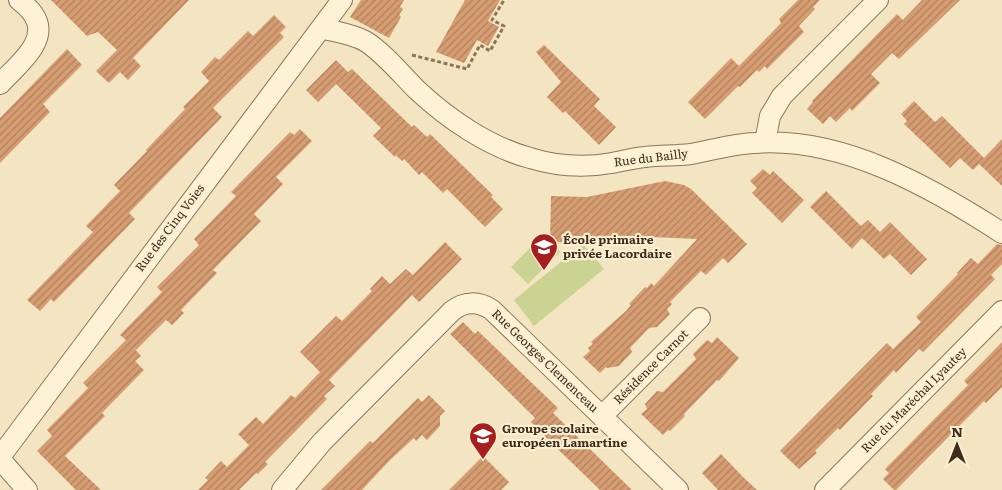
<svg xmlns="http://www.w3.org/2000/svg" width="1002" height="490" viewBox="0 0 1002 490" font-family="Literata,serif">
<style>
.pitch{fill:#cbd393}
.building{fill:url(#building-hatch)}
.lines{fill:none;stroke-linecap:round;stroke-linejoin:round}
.minor-casing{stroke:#8f7556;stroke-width:22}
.path{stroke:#8f7556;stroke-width:3;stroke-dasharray:4 2.5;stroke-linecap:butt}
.minor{stroke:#fdf2d5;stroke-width:20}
.labels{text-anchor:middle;stroke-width:4.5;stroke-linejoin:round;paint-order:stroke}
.street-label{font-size:12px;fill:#3d2c1c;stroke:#faefd1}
.poi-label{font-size:12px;font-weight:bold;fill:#3d2c1c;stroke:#faefd1;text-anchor:start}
</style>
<defs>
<pattern id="building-hatch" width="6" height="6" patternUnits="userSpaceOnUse" patternTransform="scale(1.25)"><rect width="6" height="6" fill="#d69d72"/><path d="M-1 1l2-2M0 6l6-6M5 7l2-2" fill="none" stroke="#af805d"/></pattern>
</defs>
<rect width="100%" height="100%" fill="#f3e5c1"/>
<path class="pitch" d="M543,235L560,252L528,284L511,267Z
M583,244L604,269L534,326L514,300Z"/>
<path class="building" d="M51,0H189L133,58L141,66L128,80L120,72L109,83L96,71L117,50L98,32L87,36Z
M361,0H404L400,7L403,9L399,15L401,17L389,38L350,17Z
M465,0H500L488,21L499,27L488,46L477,40L464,63L436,52Z
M798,0H820L813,7L815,9L799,26L804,32L767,69L765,66L759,72L757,70L740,87L738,86L705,119L688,102L731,58L739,66L781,23L779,19Z
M922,0H960L899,59L892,53L871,74L880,83L852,111L850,108L836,122L830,116L823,124L807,109L813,102L812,101L897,14L903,20Z
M274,15L286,27L280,33L284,37L213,108L222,117L129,213L135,219L54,302L51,299L40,311L27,300L93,232L86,226L120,191L114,185L147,151L146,150L185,109L183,107L209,81L201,72L215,57L219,60L248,31L253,36Z
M544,45L600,99L594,106L616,127L599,145L565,111L563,113L547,97L561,82L536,52Z
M67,49L82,65L43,104L50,112L0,163V118Z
M336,60L348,72L352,69L412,127L414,125L427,137L430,134L493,195L491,197L503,209L485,227L447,189L443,193L422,172L419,175L404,159L402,161L396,155L395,157L373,136L381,128L336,84L318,102L306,90Z
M914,101L935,122L942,116L984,158L1002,139V186L979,164L973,170L960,158L950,168L924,143L904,124L907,121L901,114Z
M300,129L312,141L276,177L283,184L254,214L261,221L213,270L217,273L181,310L184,313L172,325L166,320L136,350L132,346L141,356L135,361L144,370L102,413L105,416L65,456L101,490H76L37,451L52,436L47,430L88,388L83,383L126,340L120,335L162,292L157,287L199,245L194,239L236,196L231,192L290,132L294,135Z
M763,169L770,175L773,171L804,200L782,223L752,193L757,188L750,181Z
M665,181L684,185L691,189L747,244L728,263L723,258L706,275L701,271L670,302L672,304L667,309L670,314L657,327L649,328L630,348L632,352L619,366L607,368L606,367L600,373L583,357L590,351L588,348L593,344L591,342L626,311L631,305L629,304L645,287L647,288L651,283L654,286L697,239L629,236L598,243L550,242L551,196L587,197Z
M826,191L861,226L868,220L880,232L890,222L927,259L911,275L890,254L884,259L862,238L852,249L810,207Z
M445,242L462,259L419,302L412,295L329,380L335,386L324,396L327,399L265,462L268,464L258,474L256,473L239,490H198L208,480L205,478L221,461L227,467L249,445L238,434L256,417L263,424L291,395L295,398L320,372L324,376L300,352L336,316L342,321L372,291L370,289L382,276L390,284L406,269L413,275Z
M997,244L1002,245V264L991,275L995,279L923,352L919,349L896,373L894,370L871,394L873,396L840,430L838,428L815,451L817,453L799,469L780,451L887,343L893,349L921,322L916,317L958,274L957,273L971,258L978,264Z
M463,322L475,334L478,331L558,408L553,413L632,490H600L537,429L531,422L535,418L450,334Z
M717,337L739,358L719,381L717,380L684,414L685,416L670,431L668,430L663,435L641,414L647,409L645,404L657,391L663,392L696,359L693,354L707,340L712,343Z
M1002,342V387L986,403L984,401L896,490H894L883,479L889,473L885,469L968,385L964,381Z
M429,395L445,411L440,416V426L427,440L422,435L416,441L414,438L390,460L362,490H321L370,441L373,443L418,398L422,402Z
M721,454L743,477L757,490H718L702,473Z
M483,456L509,482L501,490H449Z"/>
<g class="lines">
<g class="minor-casing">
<path id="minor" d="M321,28C336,32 352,34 365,41C383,52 402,75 417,90C448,119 489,147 530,158C556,166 584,168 612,163C623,161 634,158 645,157C660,155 675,156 691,154C712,150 733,144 754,143C841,136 931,187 1002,233
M0,84C16,66 52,40 33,14C30,9 24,4 19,0
M765,142L770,116L782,96L878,0
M602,416L700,318
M0,457L342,0
M0,459L27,490
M282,490L322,442L452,311C464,301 479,301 492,310L678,490
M825,490L1002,311"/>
</g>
<path class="path" d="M412,55L467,69L480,45L490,51L504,26L492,20L504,0"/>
<use href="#minor" class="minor"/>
</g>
<defs>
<g id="school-pin" transform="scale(1.4375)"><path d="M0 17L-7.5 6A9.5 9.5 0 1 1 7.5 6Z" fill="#a61f1e" stroke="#faefd1"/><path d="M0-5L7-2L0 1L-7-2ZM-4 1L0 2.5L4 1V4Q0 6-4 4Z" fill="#fff"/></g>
</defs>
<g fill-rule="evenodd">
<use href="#school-pin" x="544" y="247"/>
<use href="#school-pin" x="483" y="436"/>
</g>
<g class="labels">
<g class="street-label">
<text transform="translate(651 158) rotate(-7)" y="4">Rue du Bailly</text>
<text transform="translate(170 228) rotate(-53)" y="4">Rue des Cinq Voies</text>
<text transform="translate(545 361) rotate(44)" y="4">Rue Georges Clemenceau</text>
<text transform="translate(651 367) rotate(-45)" y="4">Résidence Carnot</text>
<text transform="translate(914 400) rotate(-45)" y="4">Rue du Maréchal Lyautey</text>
</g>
<g class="poi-label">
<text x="563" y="244">École primaire<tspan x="563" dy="14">privée Lacordaire</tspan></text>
<text x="502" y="433">Groupe scolaire<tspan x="502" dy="14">européen Lamartine</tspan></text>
</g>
</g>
<g transform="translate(957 445)" stroke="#faefd1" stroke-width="4" paint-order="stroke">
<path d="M0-4L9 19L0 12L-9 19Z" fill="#3d2c1c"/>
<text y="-8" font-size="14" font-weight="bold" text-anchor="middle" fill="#3d2c1c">N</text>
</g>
</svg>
